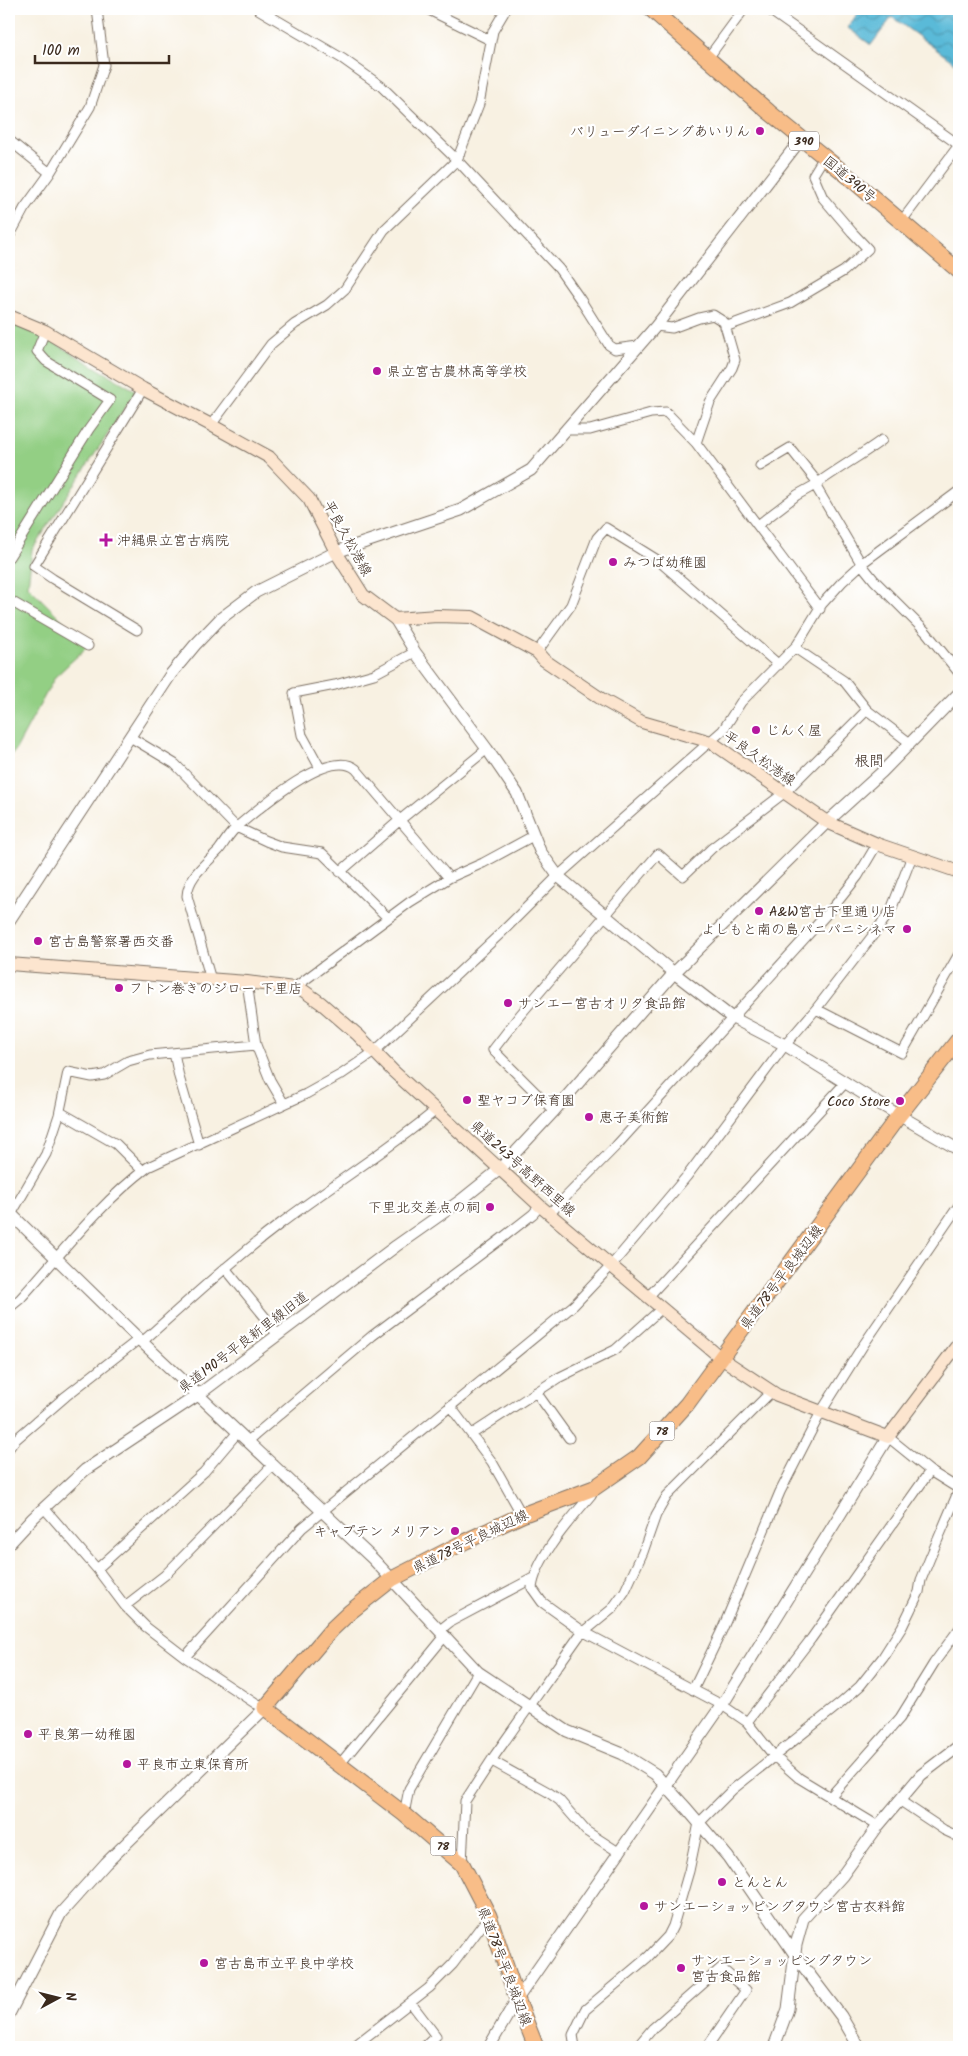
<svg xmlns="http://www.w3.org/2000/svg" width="968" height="2056" viewBox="0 0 968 2056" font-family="Kalam,'Klee One',sans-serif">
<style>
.park{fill:#93cf84;stroke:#677c51}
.water{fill:url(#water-waves);stroke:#4a727b}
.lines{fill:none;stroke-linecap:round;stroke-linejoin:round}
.minor-casing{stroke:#7d7063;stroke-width:11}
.tertiary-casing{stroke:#7d7063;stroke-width:13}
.secondary-casing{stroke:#7d7063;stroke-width:14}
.primary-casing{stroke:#7d7063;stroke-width:17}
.trunk-casing{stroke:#7d7063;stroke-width:17}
.minor{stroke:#fff;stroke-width:9}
.tertiary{stroke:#fff;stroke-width:11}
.secondary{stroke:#fce5cf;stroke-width:12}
.primary{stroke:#f8bd88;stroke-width:15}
.trunk{stroke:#f8bd88;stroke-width:15}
.poi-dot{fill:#b5179e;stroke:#fff;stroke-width:2}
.labels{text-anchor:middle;stroke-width:4.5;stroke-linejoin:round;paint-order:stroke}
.shield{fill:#fff;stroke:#766a62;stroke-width:1}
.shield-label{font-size:12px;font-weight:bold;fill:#3b2a1e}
.poi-label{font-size:14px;fill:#3b2a1e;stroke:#fff;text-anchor:start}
.street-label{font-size:14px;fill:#3b2a1e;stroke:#fff}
.neighbourhood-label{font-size:15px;fill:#3b2a1e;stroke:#fff}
</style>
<defs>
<pattern id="water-waves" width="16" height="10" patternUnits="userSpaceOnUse" patternTransform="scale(1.25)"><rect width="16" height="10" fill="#5abad8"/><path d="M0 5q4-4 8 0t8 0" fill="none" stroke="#4c97af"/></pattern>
</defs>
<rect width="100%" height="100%" fill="#fff"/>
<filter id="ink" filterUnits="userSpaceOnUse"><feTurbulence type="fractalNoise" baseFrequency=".02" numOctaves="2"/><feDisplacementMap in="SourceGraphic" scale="10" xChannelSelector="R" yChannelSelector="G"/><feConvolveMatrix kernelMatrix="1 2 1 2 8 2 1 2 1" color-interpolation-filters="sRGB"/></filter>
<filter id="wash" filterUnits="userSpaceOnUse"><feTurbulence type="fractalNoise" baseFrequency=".0096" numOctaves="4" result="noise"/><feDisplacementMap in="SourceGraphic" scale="20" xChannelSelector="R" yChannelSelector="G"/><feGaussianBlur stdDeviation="1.12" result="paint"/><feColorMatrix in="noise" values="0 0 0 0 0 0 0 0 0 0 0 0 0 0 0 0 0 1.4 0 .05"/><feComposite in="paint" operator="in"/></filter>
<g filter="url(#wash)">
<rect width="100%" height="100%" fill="#f8f1e2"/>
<path class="park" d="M9,316L136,391L32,550L28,586L88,646L55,677L15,751L9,758Z"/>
<path class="water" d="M861,9H959V66L892,17L871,45L848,28Z"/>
</g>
<g filter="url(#ink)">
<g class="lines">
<g class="minor-casing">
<path id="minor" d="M258,9L343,59L381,86L457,160L559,269L580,299L609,345L615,349L638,346
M427,9L490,40
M768,9L959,145L901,222
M708,58L744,9
M9,140L50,173
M9,237L24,209L50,173L90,107L104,65L97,9
M656,326L672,328L699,318L713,315L724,322L735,360L732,368L710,402L696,443L820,609
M725,327L790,303L844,271L868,249L852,232L823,198L813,175L824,157
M211,425L271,344L295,324L327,305L345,289L384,230L457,160L479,104L493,31L506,9
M566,430H590L651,413L666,412L696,443
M760,466L790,448L818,483
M815,485C837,469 860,456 882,440
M758,525L797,495L815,485L862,565L874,580L926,632L959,673
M9,557L89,429L110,400L46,361L37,351L45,331
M9,600L88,646
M137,630L53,579L34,566L143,389
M795,648L844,681L867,710L910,743
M537,652L571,605L597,538L606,528L659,561L779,665
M130,737L175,764L236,827L266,841L282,847L322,853L388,918
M320,768L302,735L294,693L335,685L374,674L415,652
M340,872L400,820L487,749
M211,980L187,896C188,876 206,864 219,850C225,842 230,832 238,826C259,808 330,747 356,769L449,878
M247,982L256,1045L270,1080L284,1104
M294,988L410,902L449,878L483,863L533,836
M816,1009L902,1053L959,954
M174,1053L179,1077L199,1145
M554,1111L493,1050L520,1015L658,854L683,876L712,848L784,793L867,710
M60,1112L116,1144L143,1171
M550,1213L616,1146L835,905L858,876L877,844
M9,1218L46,1154L59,1115L68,1072L92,1077L104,1075L128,1061L150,1055L256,1045
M225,1268L269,1322L277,1335
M648,1297L846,1082
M9,1308L20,1299C61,1254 99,1204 148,1167L306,1094L342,1074L374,1052L501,933L558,876L723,730L741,702L797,645L822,604L842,582L865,561L959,491
M142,1342C187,1302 231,1261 280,1224C331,1185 386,1152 436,1110
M536,1392L569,1438
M450,1406L492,1462L522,1515
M472,1434L558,1378L615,1350L661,1309
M888,1437L930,1471L959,1489
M248,1441L372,1336L501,1239L533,1214L540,1206
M9,1448L15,1440L66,1396L139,1339
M594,1488L591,1495C571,1519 536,1557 532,1588L542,1602L584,1632L722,1705L747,1722L774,1756L799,1778L878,1826
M44,1508L97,1569L125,1606L146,1627L185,1657L256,1704L265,1708
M97,1569L204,1472L238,1432
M125,1606L165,1575L273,1465
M440,1630L450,1622L533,1578
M185,1657L302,1528L574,1305L610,1267L687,1176L785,1045L816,1009L877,930L891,910L912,856
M693,1690L722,1630L780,1492L821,1412L862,1347L959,1205
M747,1722L811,1639L930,1471
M492,1761L548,1792L559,1800L586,1831L620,1853
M340,1764L445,1636
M830,1797L900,1718L934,1663L959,1629
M899,1800L944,1830L959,1837
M404,1814L409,1789L478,1672
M462,1864L465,1801L495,1755L579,1636L612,1609L625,1591L643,1552L656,1515L667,1496L771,1392
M411,2003L436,2036L424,2047
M353,2047L429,1988L453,1964L489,1916
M575,2047L573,2035L585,2010L648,1957L668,1936L673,1926L689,1871L699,1823L732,1790L841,1703L860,1686L883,1657L902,1627L919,1592L921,1580L930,1558L959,1490
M637,2047L653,2028L721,1968L746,1990L707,2047"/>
</g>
<g class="tertiary-casing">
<path id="tertiary" d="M395,619L415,652L487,749L517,793L540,851L558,876L674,973L731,1017L785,1045L878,1103L959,1150
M9,921L171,674L195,645L220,619L256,592L336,552L461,510L531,470L656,326L801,139
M9,1212L142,1342L373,1559L478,1672L567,1731L623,1754L655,1774L687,1809L728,1857L800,1962L841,2016L859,2047
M9,1544L33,1518L85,1470L198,1395L396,1246L460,1201L500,1169L554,1111L674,973L827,822L882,772L959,693
M9,2014L61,1913L106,1863L265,1708
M489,2047L517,1999L726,1699L888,1437
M774,2047L788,2009L796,1945L803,1919L842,1876L878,1826L921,1775L959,1746"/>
</g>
<g class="secondary-casing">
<path id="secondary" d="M9,316L45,331L143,389L211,425L269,457L309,499L336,552L363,595L395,619L437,616L472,617L537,652L544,660L603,700L642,722L711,742L827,822L877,844L959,872
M9,964L247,982L301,989L321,1003L358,1035L393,1071L540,1206L721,1358L777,1395L888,1437L959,1343"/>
</g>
<g class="primary-casing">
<path id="primary" d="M536,2047L517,1999L489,1916L462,1864L404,1814L265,1708L332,1629L350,1612L392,1579L466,1541L522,1515L594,1488L639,1457L687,1404L900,1114L959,1039"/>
</g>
<g class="trunk-casing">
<path id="trunk" d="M651,9L769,112L849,177L959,271"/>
</g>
<use href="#minor" class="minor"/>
<use href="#tertiary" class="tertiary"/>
<use href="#secondary" class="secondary"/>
<use href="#primary" class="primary"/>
<use href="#trunk" class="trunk"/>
</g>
</g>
<g class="poi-dot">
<circle cx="760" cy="131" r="5"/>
<circle cx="377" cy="371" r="5"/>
<path d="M103.5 532.5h5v5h5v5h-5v5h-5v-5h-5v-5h5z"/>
<circle cx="613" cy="562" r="5"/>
<circle cx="756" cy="730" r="5"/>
<circle cx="759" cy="911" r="5"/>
<circle cx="907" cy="929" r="5"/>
<circle cx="38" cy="941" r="5"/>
<circle cx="119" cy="988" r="5"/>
<circle cx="508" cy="1003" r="5"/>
<circle cx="467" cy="1100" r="5"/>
<circle cx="900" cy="1101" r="5"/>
<circle cx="589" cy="1117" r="5"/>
<circle cx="490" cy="1207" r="5"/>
<circle cx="455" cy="1531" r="5"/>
<circle cx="28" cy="1734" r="5"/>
<circle cx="127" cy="1764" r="5"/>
<circle cx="722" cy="1882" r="5"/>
<circle cx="644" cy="1906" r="5"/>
<circle cx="204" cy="1963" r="5"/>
<circle cx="681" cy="1968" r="5"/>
</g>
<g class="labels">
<g class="shield">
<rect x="789" y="131.5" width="30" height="19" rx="4"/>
<rect x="649.5" y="1421.5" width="25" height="19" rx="4"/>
<rect x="430.5" y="1836.5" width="25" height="19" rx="4"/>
</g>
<g class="shield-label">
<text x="804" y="145">390</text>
<text x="662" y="1435">78</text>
<text x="443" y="1850">78</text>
</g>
<g class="poi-label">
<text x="750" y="136" text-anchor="end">バリューダイニングあいりん</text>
<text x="387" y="376">県立宮古農林高等学校</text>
<text x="117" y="545">沖縄県立宮古病院</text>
<text x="623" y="567">みつば幼稚園</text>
<text x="766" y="735">じんく屋</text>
<text x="769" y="916">A&amp;W宮古下里通り店</text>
<text x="897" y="934" text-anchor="end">よしもと南の島パニパニシネマ</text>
<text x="48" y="946">宮古島警察署西交番</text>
<text x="129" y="993">フトン巻きのジロー 下里店</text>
<text x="518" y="1008">サンエー宮古オリタ食品館</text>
<text x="477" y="1105">聖ヤコブ保育園</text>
<text x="890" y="1106" text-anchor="end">Coco Store</text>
<text x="599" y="1122">恵子美術館</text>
<text x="480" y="1212" text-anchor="end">下里北交差点の祠</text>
<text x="445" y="1536" text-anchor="end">キャプテン メリアン</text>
<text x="38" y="1739">平良第一幼稚園</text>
<text x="137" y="1769">平良市立東保育所</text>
<text x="732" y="1887">とんとん</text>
<text x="654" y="1911">サンエーショッピングタウン宮古衣料館</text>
<text x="691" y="1965">サンエーショッピングタウン<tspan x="691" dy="16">宮古食品館</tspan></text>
<text x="214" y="1968">宮古島市立平良中学校</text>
</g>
<g class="street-label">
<text transform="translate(850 179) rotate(40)" y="5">国道390号</text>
<text transform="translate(348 538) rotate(61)" y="5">平良久松港線</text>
<text transform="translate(760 758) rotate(35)" y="5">平良久松港線</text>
<text transform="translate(523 1168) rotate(42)" y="5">県道243号高野西里線</text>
<text transform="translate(781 1277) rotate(-53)" y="5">県道78号平良城辺線</text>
<text transform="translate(243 1342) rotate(-37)" y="5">県道190号平良新里線旧道</text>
<text transform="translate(470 1541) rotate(-26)" y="5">県道78号平良城辺線</text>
<text transform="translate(505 1966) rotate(69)" y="5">県道78号平良城辺線</text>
</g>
<g class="neighbourhood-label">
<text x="869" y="766">根間</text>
</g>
</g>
<rect width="968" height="2056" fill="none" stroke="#fff" stroke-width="30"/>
<g transform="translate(58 1998) rotate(83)" stroke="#ffffff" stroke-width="4" paint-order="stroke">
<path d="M0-4L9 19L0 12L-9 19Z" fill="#3b2a1e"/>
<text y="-8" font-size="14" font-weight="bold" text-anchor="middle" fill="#3b2a1e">N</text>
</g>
<path d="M35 55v8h134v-8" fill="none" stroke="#3b2a1e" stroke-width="2.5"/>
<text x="42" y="55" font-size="15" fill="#3b2a1e" stroke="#ffffff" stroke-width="4" paint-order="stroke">100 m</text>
</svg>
